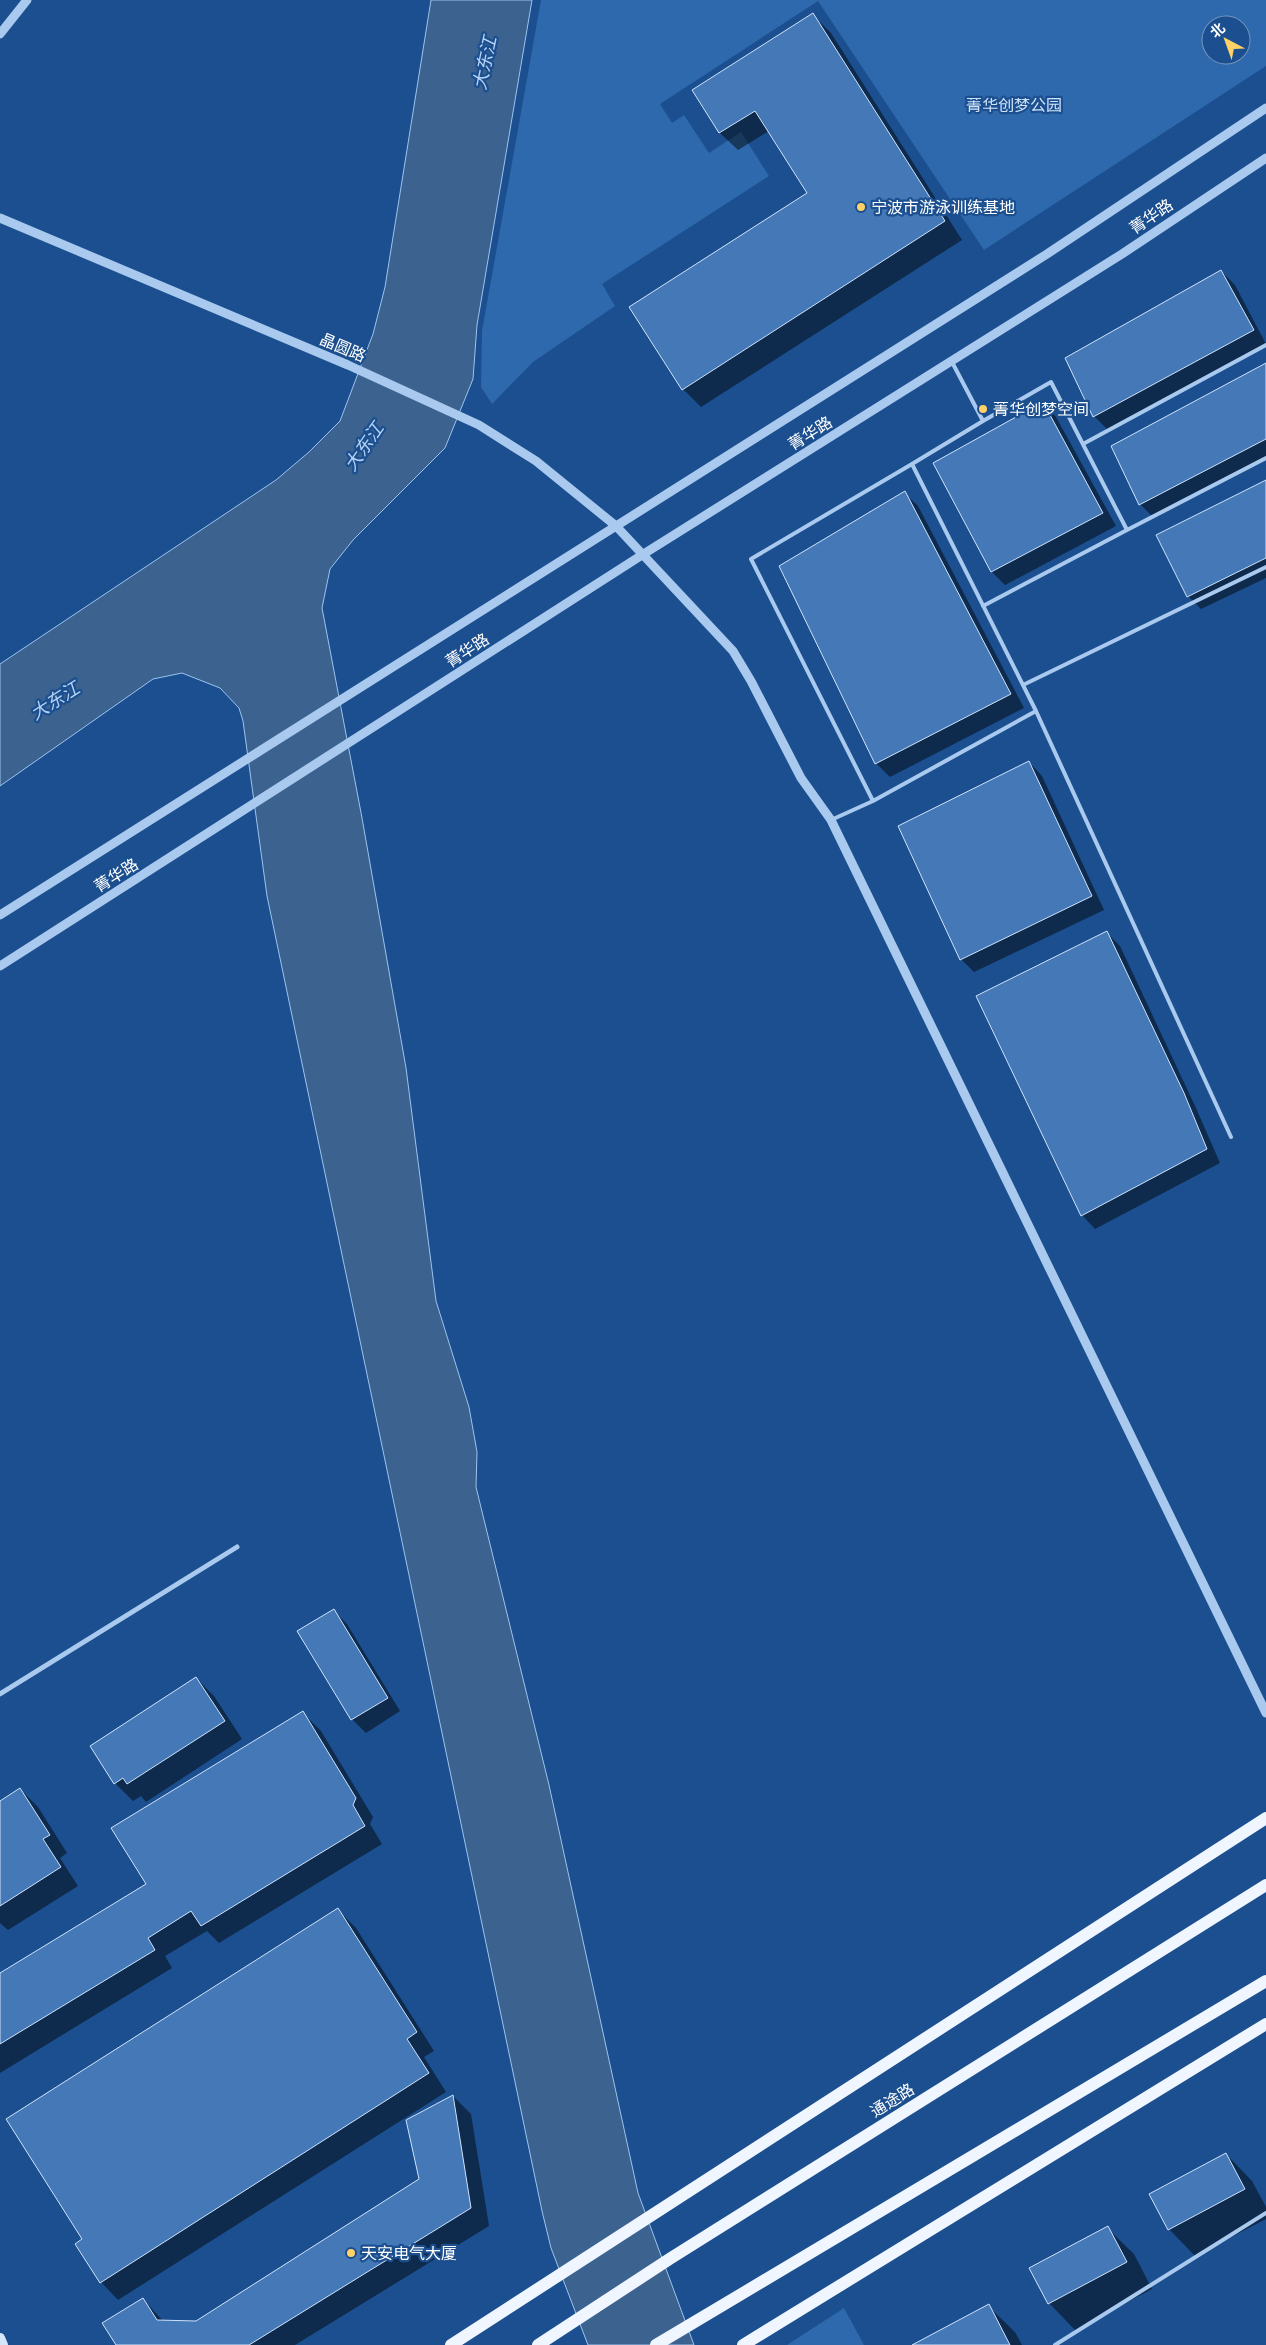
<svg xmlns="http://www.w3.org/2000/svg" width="1266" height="2345" viewBox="0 0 1266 2345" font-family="Karla,'Noto Sans SC',sans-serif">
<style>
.green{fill:#2e69ad;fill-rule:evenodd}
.water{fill:#3c6290;stroke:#9cc4f0}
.shadow{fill:#0007}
.building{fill:#4478b7;stroke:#cfe3fa}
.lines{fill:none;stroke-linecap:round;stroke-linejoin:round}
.service{stroke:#a9c9ee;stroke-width:4}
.minor{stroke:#a9c9ee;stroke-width:5}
.tertiary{stroke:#a9c9ee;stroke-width:9}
.secondary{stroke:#d6e6fa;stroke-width:10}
.primary{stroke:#f0f6ff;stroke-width:12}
.poi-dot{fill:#ffd166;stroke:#1b4f8f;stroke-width:2}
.labels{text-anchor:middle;stroke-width:4.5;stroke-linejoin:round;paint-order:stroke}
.park-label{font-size:16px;fill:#cfe3fa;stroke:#1b4f8f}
.poi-label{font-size:16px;fill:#fff;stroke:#1b4f8f;text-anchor:start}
.street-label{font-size:16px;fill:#fff;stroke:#1b4f8f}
.water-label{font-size:18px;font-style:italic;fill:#b5d3f5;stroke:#1b4f8f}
</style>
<rect width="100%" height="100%" fill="#1b4f8f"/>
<path class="green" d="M541,0H1266V66L984,250L818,1L660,104L672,123L684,115L709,153L741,132L769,176L602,284L615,306L533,362L492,404L481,387L482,331ZM1211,25H1241V55H1211Z
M844,2308L864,2345H787Z"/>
<path class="water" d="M431,0H532L477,325L473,379L445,448L353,540L330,569L322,608L362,818L406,1068L436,1301L469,1407L477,1452L476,1487L549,1785L638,2193L694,2345H588L551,2248L542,2211L267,896L243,721L239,708L220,688L182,673L153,679L0,786V664L276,480L309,452L340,421L373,334L385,287Z"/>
<path class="shadow" d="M813,15L831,33L962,240L701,407L683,389L809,193L769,131L738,150L720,133L694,91Z
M1221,271L1235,285L1266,344L1107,429L1094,416Z
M1266,365V459L1153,517L1140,504Z
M1043,403L1056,417L1116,526L1005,585L992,572L935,463Z
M1266,481V578L1201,609L1188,596Z
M904,493L918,506L1024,708L890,777L876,763L780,566Z
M1029,762L1042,776L1104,910L974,972L961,959Z
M1107,933L1120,946L1196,1108L1220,1163L1095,1229L1082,1215Z
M334,1611L347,1624L400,1711L366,1733L352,1719L299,1632Z
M196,1678L214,1696L242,1739L146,1802L141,1796L133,1801L115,1783Z
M303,1713L321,1731L373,1817L370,1824L382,1844L219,1943L207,1931L165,1956L172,1968L0,2073V1974L147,1885Z
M20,1789L38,1807L67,1853L60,1858L78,1886L8,1930L0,1923V1802Z
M338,1910L356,1928L434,2051L424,2057L446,2092L118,2300L101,2282Z
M453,2096L471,2114L489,2226L295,2345H117L143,2299L164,2322L197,2323L420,2180Z
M1226,2154L1252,2181L1266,2207V2219L1195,2256L1169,2229Z
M1107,2228L1134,2254L1152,2289L1075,2330L1049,2303Z
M988,2306L1015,2332L1022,2345H915Z"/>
<path class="building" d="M813,13L945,221L682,390L629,307L807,193L755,111L719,133L692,90Z
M1221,270L1254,330L1093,417L1065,358Z
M1266,363V439L1139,505L1111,446Z
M1043,402L1103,513L991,572L933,463Z
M1266,480V558L1187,597L1156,535Z
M905,491L1011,694L875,764L779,566Z
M1029,761L1092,896L960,960L898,826Z
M1107,931L1184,1093L1207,1149L1081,1216L976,996Z
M334,1609L388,1698L351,1720L297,1631Z
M196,1677L225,1721L127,1784L123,1778L114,1784L90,1746Z
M303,1711L356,1798L353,1805L365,1826L201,1926L191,1911L148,1938L155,1950L0,2044V1973L146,1884L111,1828Z
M20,1788L50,1835L43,1839L61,1867L0,1906V1801Z
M338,1908L417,2032L407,2039L429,2073L100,2283L75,2244L82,2239L6,2119Z
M453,2095L471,2208L249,2345H116L102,2323L143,2298L157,2320L196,2321L419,2179L406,2120Z
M1226,2153L1245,2189L1168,2230L1149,2194Z
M1108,2226L1127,2262L1048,2304L1029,2268Z
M989,2304L1010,2345H912Z"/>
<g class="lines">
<path class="service" d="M952,362L983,421L912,464L1036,711L1231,1137
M983,421L1051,382L1127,530L983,606
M1083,444L1266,345
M912,464L751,559L873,801L1036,711
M1127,530L1266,458
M1023,685L1266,567
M831,820L873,801
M1055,2345L1266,2213"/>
<path class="minor" d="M0,1694L237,1547"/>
<path class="tertiary" d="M0,34L27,0
M0,218L348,365L479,425L536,461L616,526L733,651L751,681L801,778L831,820L1266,1713
M0,915L1047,254L1266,108
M0,966L642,555L1122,254L1266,158"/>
<path class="secondary" d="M0,2338L3,2345"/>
<path class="primary" d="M451,2345L1266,1818
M538,2345L671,2258L1266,1885
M656,2345L1266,1981
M743,2345L1266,2024"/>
</g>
<g class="poi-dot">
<circle cx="861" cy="207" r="5"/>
<circle cx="983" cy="409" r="5"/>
<circle cx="351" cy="2253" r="5"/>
</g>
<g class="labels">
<g class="park-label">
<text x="1014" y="111">菁华创梦公园</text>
</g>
<g class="poi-label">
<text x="871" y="213">宁波市游泳训练基地</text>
<text x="993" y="415">菁华创梦空间</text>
<text x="361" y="2259">天安电气大厦</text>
</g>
<g class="street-label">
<text transform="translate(1151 216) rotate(-34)" y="6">菁华路</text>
<text transform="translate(343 347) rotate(23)" y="6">晶圆路</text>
<text transform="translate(810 433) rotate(-32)" y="6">菁华路</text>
<text transform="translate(467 650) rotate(-33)" y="6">菁华路</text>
<text transform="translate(116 875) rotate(-32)" y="6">菁华路</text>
<text transform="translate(892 2100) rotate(-32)" y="6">通途路</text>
</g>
<g class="water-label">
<text transform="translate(485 63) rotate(-78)" y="6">大东江</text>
<text transform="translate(364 447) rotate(-55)" y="6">大东江</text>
<text transform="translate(55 701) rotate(-32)" y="6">大东江</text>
</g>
</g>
<g transform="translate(1226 40) rotate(319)"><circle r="24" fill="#1b4f8f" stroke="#7695bc"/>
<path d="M0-4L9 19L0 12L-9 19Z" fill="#ffd166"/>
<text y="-8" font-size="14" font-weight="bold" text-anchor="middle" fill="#ffffff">北</text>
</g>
</svg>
